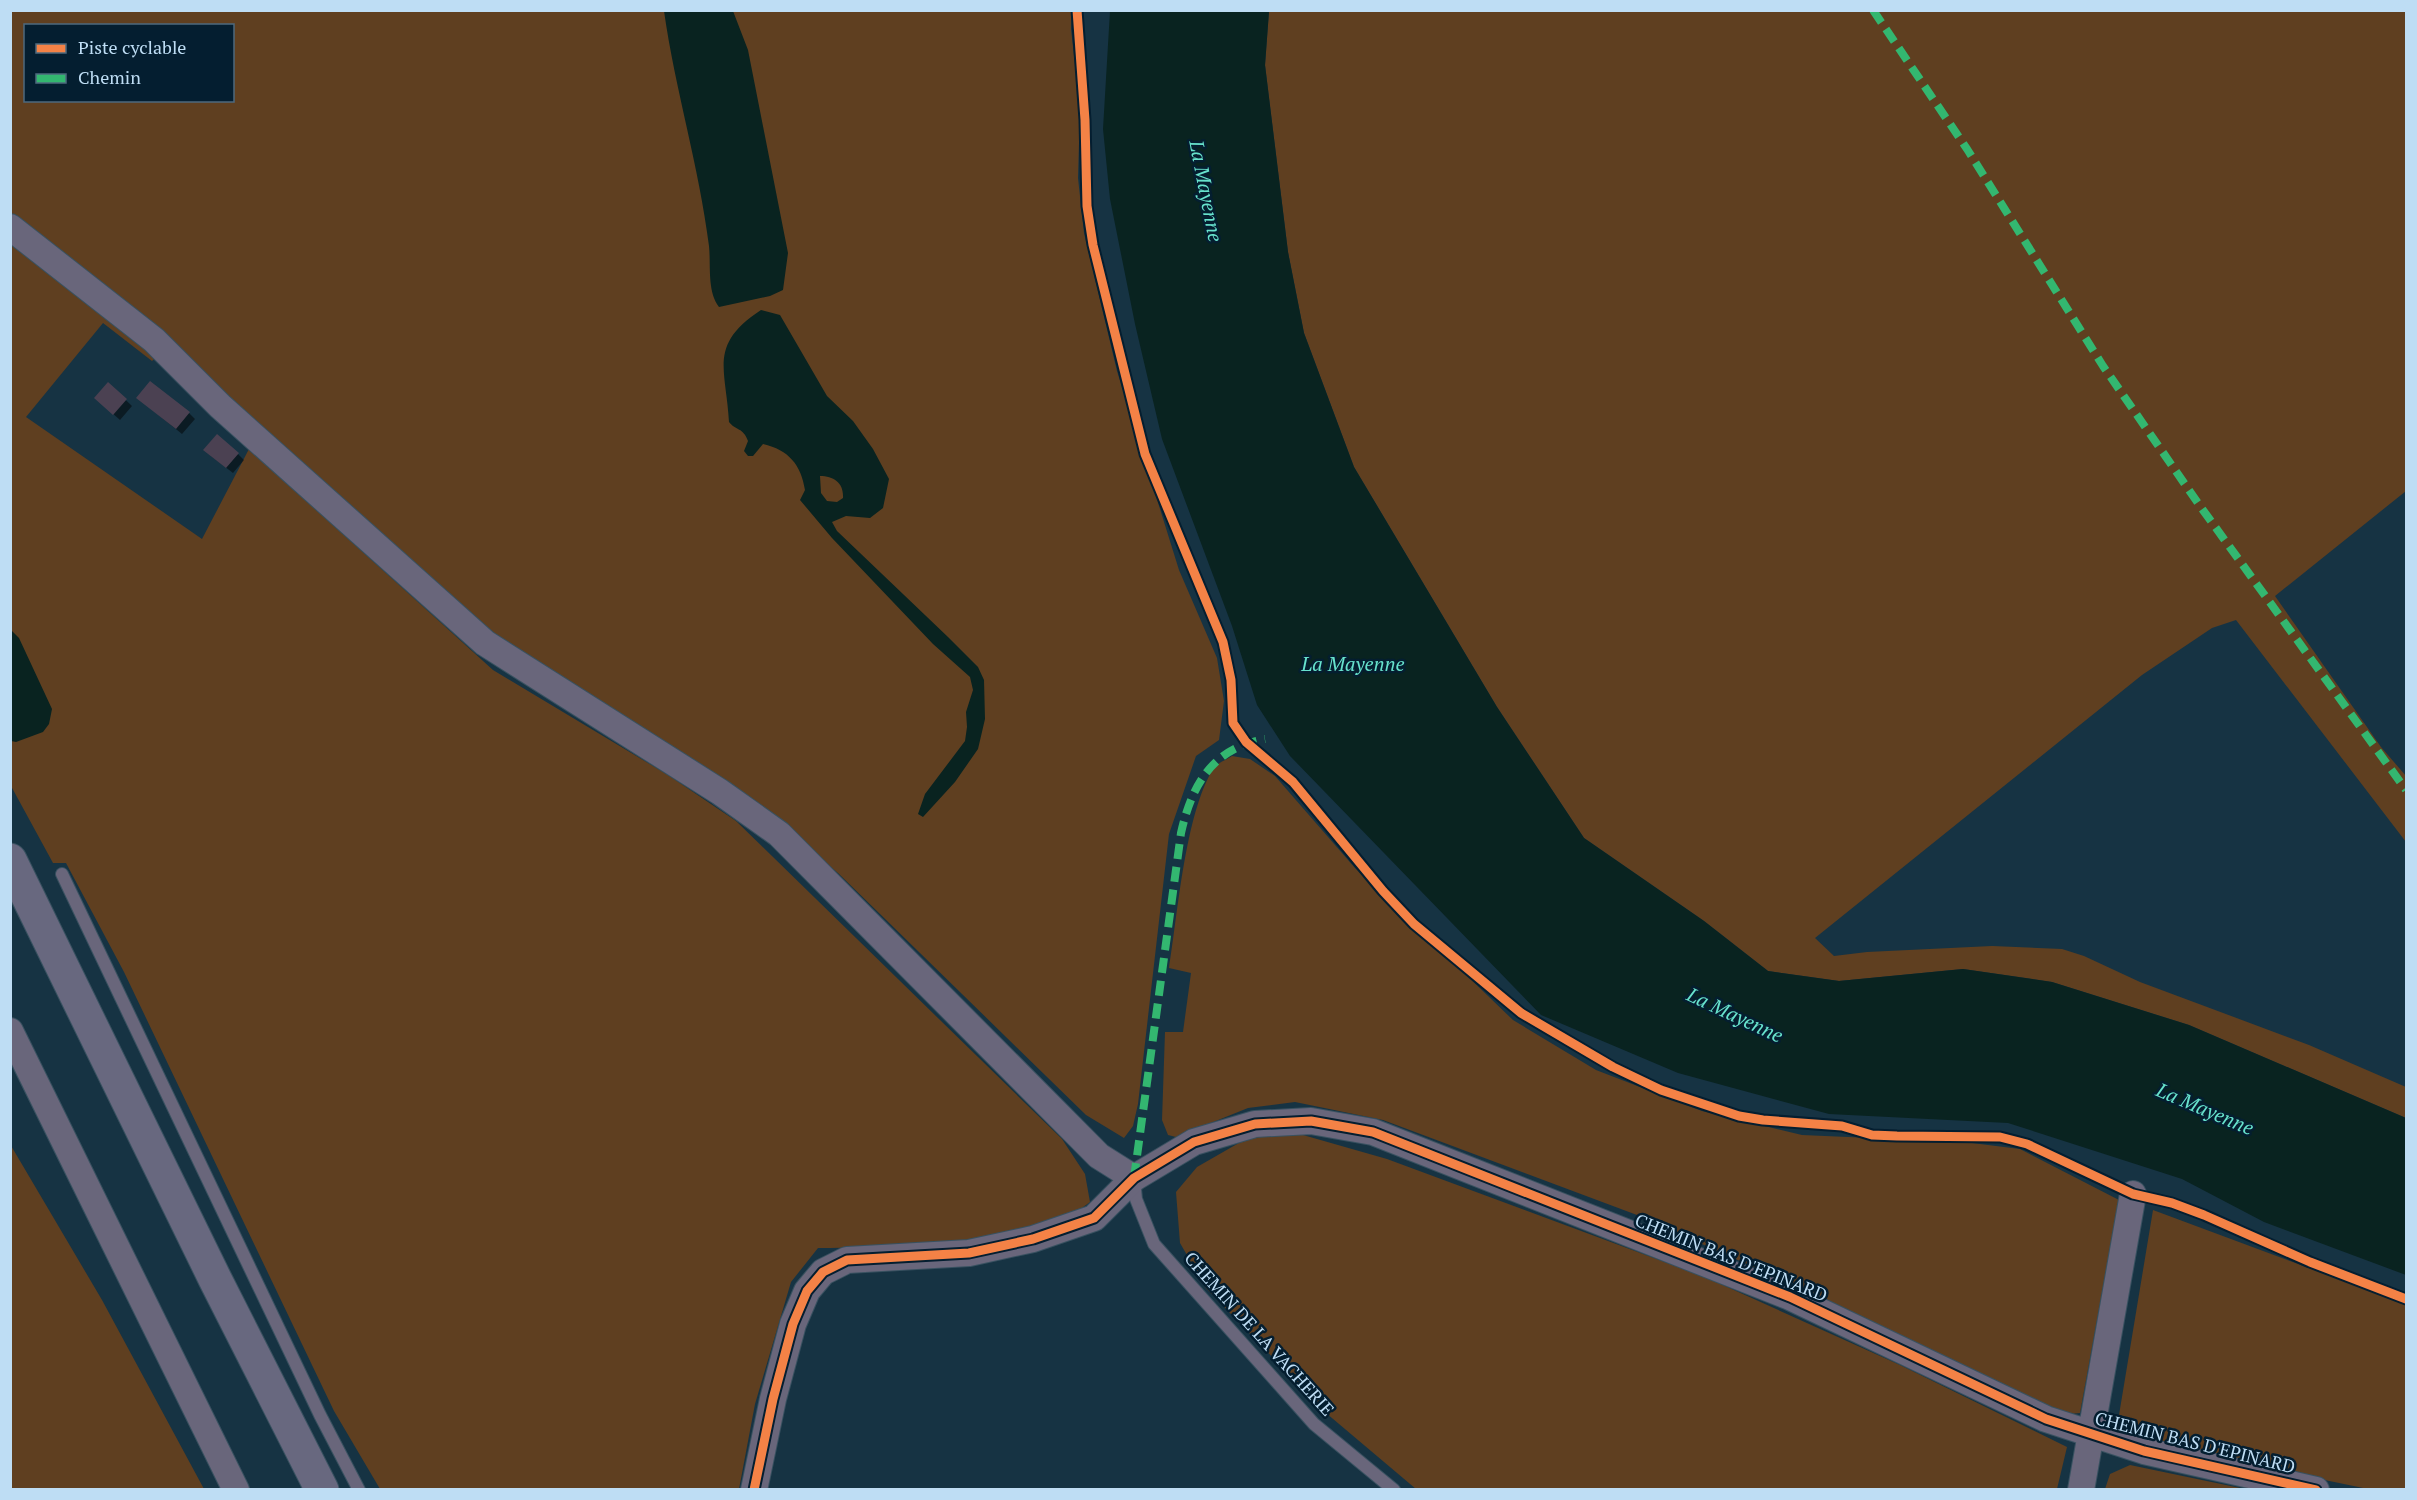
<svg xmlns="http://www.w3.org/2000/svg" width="2417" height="1500" viewBox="0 0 2417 1500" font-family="'PT Serif',serif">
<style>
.green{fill:#5f3f20;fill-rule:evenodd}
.water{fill:#092320;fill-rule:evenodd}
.shadow{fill:#0007}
.building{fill:#4b4152}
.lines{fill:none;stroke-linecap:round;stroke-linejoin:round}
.lane-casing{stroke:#385160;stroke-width:14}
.street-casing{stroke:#385160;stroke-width:28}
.secondary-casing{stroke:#385160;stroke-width:35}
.lane{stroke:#69667b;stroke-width:12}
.street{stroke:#69667b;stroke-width:26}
.secondary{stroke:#68687f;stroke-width:33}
.quiet{stroke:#33b770;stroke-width:8;stroke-dasharray:15 8;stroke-linecap:butt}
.cycleway-casing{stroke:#041e30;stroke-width:13}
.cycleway{stroke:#f48246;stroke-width:9}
.labels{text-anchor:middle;stroke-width:5;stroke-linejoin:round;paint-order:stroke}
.street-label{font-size:18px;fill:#beddf4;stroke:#041e30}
.water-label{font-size:20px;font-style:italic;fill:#67e2cd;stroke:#041e30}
</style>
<rect width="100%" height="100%" fill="#163343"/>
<path class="green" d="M10,11H1072L1071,29L1080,109L1078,178L1084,233L1117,371L1160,509L1179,570L1217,658L1224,701L1219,740L1196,756L1169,834L1138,1104L1133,1126L1124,1138L1086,1115L838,873L748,800L458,613L167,347L152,361L103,323L26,417L202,539L249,449L493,670L668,775L736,821L1062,1139L1085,1174L1090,1202C1083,1207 1075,1214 1067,1217C992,1244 897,1248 818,1248L791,1282L755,1404L739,1489H380L334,1411L124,972L66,863H53L11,786ZM26,26H232V100H26Z
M1269,11H2406V491L2275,596L2381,747L2406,776V842L2236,620L2212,628L2142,675L1815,938L1834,956L1867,952L1992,946L2062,949L2084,956L2140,982L2309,1045L2406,1087V1118L2189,1025L2052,982L1963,969L1839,981L1768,971L1704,921L1584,838L1497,707L1354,467L1304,333L1288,252L1265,65Z
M1232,756L1250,759L1275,776L1355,868L1513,1020L1596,1070L1702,1111L1802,1135L1964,1142L2020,1149L2119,1200L2080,1413L2069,1414L2054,1409L1834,1303L1637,1215L1383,1120L1295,1102L1248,1108L1176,1137L1168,1135L1162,1120L1165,1032H1183L1191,973L1169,968C1178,913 1185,815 1213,769C1217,763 1226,760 1232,756Z
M1258,1132L1303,1135L1387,1159L1705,1277L1900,1365L2067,1447L2057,1489H1416L1326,1413L1206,1288L1180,1243L1176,1192L1197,1167Z
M10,1144L102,1300L204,1489H11Z
M2153,1210L2406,1304V1489H2368L2165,1447L2128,1433L2118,1421Z
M2130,1465L2245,1489H2105L2110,1474Z"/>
<path class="water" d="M664,11H733L748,50L788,253L783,290L770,296L719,307C707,291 711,266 709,246C699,166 675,89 664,11Z
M1110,11H1269L1265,65L1288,252L1304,333L1354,467L1497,707L1584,838L1704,921L1768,971L1839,981L1963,969L2052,982L2189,1025L2406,1118V1275L2264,1222L2182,1179L2008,1123L1829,1114L1678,1073L1541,1015L1290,756L1257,705L1232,626L1162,439L1135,324L1110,199L1103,129Z
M761,310L780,315L827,396L853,421L873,449L889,479L883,508L870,518L846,516L832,522L837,531L948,637L978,667L984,680L985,719L978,749L955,782L923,817L918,814L925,794L965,741L967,727L966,712L973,690L970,677L933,644L832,538L800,500L805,490C801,465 789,450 763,444L753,456H748L744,451L748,441C743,427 736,431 729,422C726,368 708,345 761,310ZM820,476C834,476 844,483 843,498L837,502L827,501L821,493Z
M11,630L19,638L52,709L49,724L43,732L16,742L11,741Z"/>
<path class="shadow" d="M109,384L132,406L120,420L102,404Z
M145,404L189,413L195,419L182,434Z
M238,454L244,460L233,473L211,456Z"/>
<path class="building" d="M150,381L190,412L176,429L136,398Z
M108,382L127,399L113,415L94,398Z
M217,434L239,453L226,468L203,450Z"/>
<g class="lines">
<g class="lane-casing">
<path id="lane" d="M62,874L320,1415L359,1490
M1134,1179L1136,1199L1154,1244L1314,1424L1394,1490"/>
</g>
<g class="street-casing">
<path id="street" d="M10,227L154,340L220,406L485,643L720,792L779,834L1099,1156L1134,1178
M10,1031L236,1490
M754,1490L773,1399L793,1324L807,1291L823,1272L847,1260L969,1253L1033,1239L1094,1218L1134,1178L1194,1142L1255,1124L1311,1121L1373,1132L1790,1297L2046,1419L2144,1451L2316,1490
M2081,1490L2133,1194"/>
</g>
<g class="secondary-casing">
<path id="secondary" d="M10,860L215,1279L322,1490"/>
</g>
<use href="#lane" class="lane"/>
<use href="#street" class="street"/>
<use href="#secondary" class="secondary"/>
<path class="quiet" d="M1873,10L1967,149L2103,366L2200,506L2406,790
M1134,1178L1181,833C1192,784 1213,748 1265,739"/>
<g class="cycleway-casing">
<path id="cycleway" d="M1077,10L1085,120L1087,206L1093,245L1145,454L1223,642L1231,680L1233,723L1246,742L1293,782L1383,891L1414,924L1521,1013L1613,1067L1661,1090L1739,1116L1763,1120L1842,1126L1872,1135L1897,1136L2000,1137L2027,1144L2133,1194L2172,1203L2204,1215L2310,1262L2406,1299
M754,1490L773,1399L793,1324L807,1291L823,1272L847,1260L969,1253L1033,1239L1094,1218L1134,1178L1194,1142L1255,1124L1311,1121L1373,1132L1790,1297L2046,1419L2144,1451L2316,1490"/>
</g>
<use href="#cycleway" class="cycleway"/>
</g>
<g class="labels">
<g class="street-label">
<text transform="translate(1731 1258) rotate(22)" y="6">CHEMIN BAS D'EPINARD</text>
<text transform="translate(1259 1334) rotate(48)" y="6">CHEMIN DE LA VACHERIE</text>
<text transform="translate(2195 1443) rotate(14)" y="6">CHEMIN BAS D'EPINARD</text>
</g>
<g class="water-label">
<text transform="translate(1206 191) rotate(79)" y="7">La Mayenne</text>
<text x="1353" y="671">La Mayenne</text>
<text transform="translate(1735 1015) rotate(25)" y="7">La Mayenne</text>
<text transform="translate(2205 1109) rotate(23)" y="7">La Mayenne</text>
</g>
</g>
<rect width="2417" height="1500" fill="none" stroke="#beddf4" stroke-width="24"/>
<rect x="24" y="24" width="210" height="78" fill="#041e30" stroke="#4e6a7e" stroke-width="1.5"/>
<rect x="36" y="44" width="30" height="9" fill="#f48246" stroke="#4e6a7e" stroke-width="1.5"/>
<text x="78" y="54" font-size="18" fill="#beddf4">Piste cyclable</text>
<rect x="36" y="74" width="30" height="9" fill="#33b770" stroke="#4e6a7e" stroke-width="1.5"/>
<text x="78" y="84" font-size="18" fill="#beddf4">Chemin</text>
</svg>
